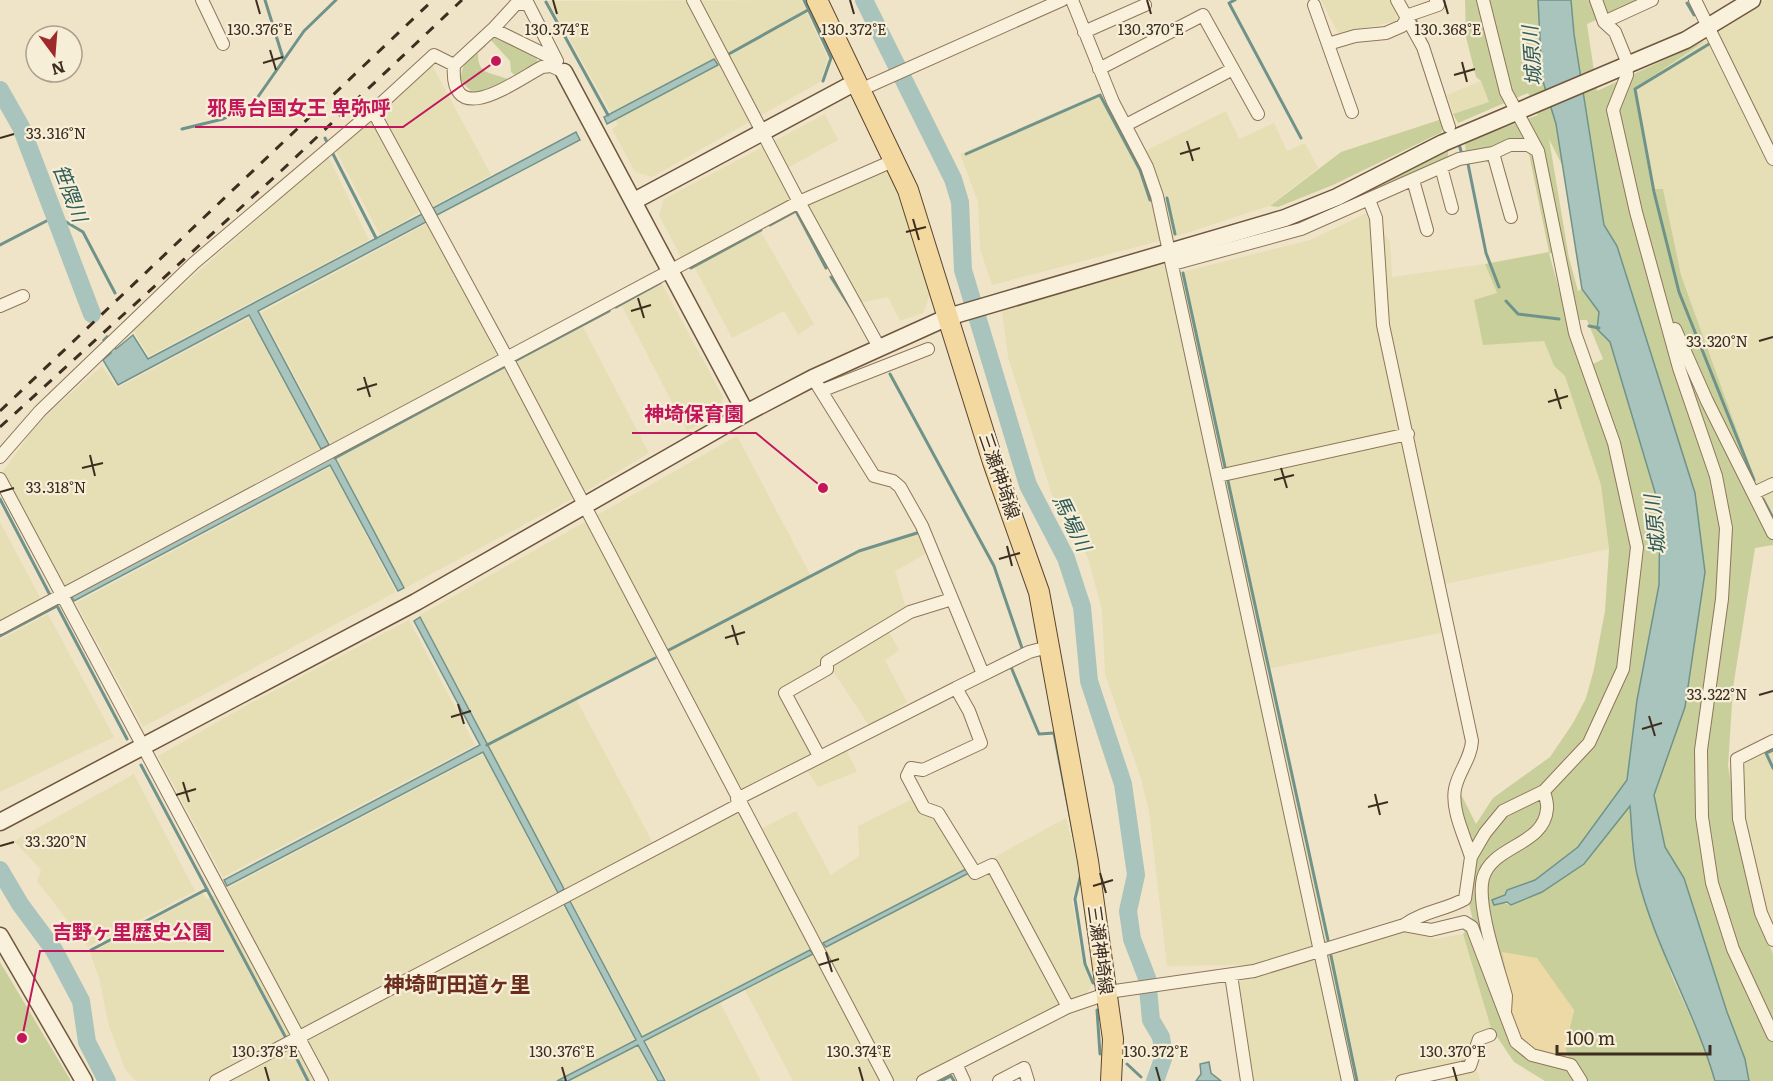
<svg xmlns="http://www.w3.org/2000/svg" width="1773" height="1081" viewBox="0 0 1773 1081" font-family="Literata,'Noto Sans JP',serif">
<style>
.farmland{fill:#e6deb5}
.green{fill:#c9cf9b;fill-rule:evenodd}
.sand{fill:#ecd9a5}
.water{fill:#a9c4bc;stroke:#6f938a;stroke-width:1.5}
.lines{fill:none;stroke-linecap:round;stroke-linejoin:round}
.stream{stroke:#6f938a;stroke-width:3}
.river{stroke:#a9c4bc;stroke-width:18}
.street-casing{stroke:#8d765c;stroke-width:14}
.secondary-casing{stroke:#6f573f;stroke-width:19}
.primary-casing{stroke:#5b4430;stroke-width:22}
.street{stroke:#faf1dc;stroke-width:12}
.secondary{stroke:#faf1dc;stroke-width:16}
.primary{stroke:#f3d9a0;stroke-width:20}
.rail{stroke:#3d2e20;stroke-width:3;stroke-dasharray:10 10;stroke-linecap:butt}
.ticks{fill:none;stroke:#3d2e20;stroke-width:2}
.labels{text-anchor:middle;stroke-width:4.5;stroke-linejoin:round;paint-order:stroke}
.street-label{font-size:18px;fill:#3d2e20;stroke:#f7eed8}
.water-label{font-size:20px;font-style:italic;fill:#2f5d5a;stroke:#f7eed8}
.quarter-label{font-size:21px;font-weight:bold;fill:#6b2e1e;stroke:#f7eed8}
.ticks-label{font-size:15px;text-anchor:middle;fill:#3d2e20;stroke:#f7eed8;stroke-width:4.5;stroke-linejoin:round;paint-order:stroke}
.leader{fill:none;stroke:#c2185b;stroke-width:2}
.callout-dot{fill:#c2185b;stroke:#f7eed8;stroke-width:2}
.callout-label{font-size:20px;text-anchor:middle;font-weight:bold;fill:#c2185b;stroke:#f7eed8;stroke-width:4.5;stroke-linejoin:round;paint-order:stroke}
</style>
<rect width="100%" height="100%" fill="#f0e4c8"/>
<path class="farmland" d="M801,0L828,59L820,82L652,177L635,172L612,129L618,125L548,1Z
M1321,0H1391L1398,21L1338,33Z
M1765,0H1773V521L1761,497L1681,275L1663,189L1652,190L1634,89Z
M431,63L491,175L431,207L379,111Z
M1481,81L1490,102L1453,114L1447,95Z
M1101,93L1135,156L1226,111L1239,139L1274,123L1287,151L1305,143L1318,168L1269,206L1174,237L992,285L980,249L978,202L960,154Z
M825,114L838,140L779,173L792,199L754,220L814,324L798,335L784,311L732,338L689,257L682,259L659,215L664,199Z
M375,122L421,211L380,235L336,151L367,124Z
M328,156L369,240L149,356L133,330Z
M889,170L913,237L930,294L923,313L900,321L888,297L860,303L804,202Z
M1369,212L1390,242L1392,277L1485,264L1497,293L1544,341L1554,366L1565,376L1601,485L1609,549L1445,584L1455,630L1268,669L1327,942L1251,965L1167,966L1149,811L1141,779L1105,674L1102,610L1088,558L1052,495L1044,470L1008,357L1002,311L1165,262L1170,275L1310,240Z
M428,223L497,356L331,444L261,313Z
M662,284L723,397L719,414L687,431L622,306Z
M249,318L320,449L65,585L2,473L39,421L102,366L117,388Z
M583,327L649,453L576,497L405,588L337,459Z
M737,436L811,576L859,551L919,530L929,552L895,571L909,618L888,630L899,650L885,660L907,702L870,727L829,665L781,692L820,762L847,751L857,772L818,787L802,763L733,796L657,655L576,699L654,845L565,890L420,615Z
M330,467L396,592L143,727L76,603Z
M0,522L41,599L0,621Z
M48,614L114,737L0,792V640Z
M409,620L475,745L223,877L158,756L249,704Z
M1773,745V954L1756,916L1728,767Z
M483,754L656,1081H136L125,1069L109,1026L99,978L90,953L202,894L207,899Z
M134,774L195,891L88,947L37,881L41,870L14,841Z
M910,800L936,817L969,871L1066,818L1080,873L1072,900L1083,964L1092,985L1083,998L1043,1014L913,1081H793L744,988L719,1001L761,1081H667L570,898L738,809L751,834L796,811L831,875L859,856L858,826Z
M1402,932L1436,939L1463,934L1491,1028L1474,1037L1466,1064L1384,1081H1252L1236,983Z
M1477,1071L1481,1081H1449L1447,1077Z"/>
<path class="green" d="M1465,0H1538L1542,78L1556,124L1563,167L1549,139L1569,258L1578,291L1582,289L1599,312L1597,329L1610,342L1660,509L1659,585L1637,700L1627,780L1578,847L1535,880L1507,890L1505,895L1492,900L1511,905L1542,892L1583,864L1630,805L1637,874L1672,976L1709,1058L1715,1081H1545L1514,1062L1491,1028L1463,934L1473,921L1468,899L1459,895L1466,852L1459,790L1476,824L1493,798L1550,757L1573,723L1586,698L1594,669L1605,611L1609,549L1601,485L1565,376L1554,366L1544,341L1483,345L1474,300L1497,293L1485,264L1549,252L1529,154L1514,142L1466,154L1465,142L1538,115L1528,93L1458,123L1453,114L1489,102L1481,81L1476,77L1466,37ZM1549,253L1561,254L1577,320H1587L1603,359L1581,370ZM1574,1010L1565,1047L1521,1042Z
M1571,0H1642L1587,24L1597,91L1705,41L1634,89L1652,189H1663L1681,275L1761,497L1773,521V545L1755,548L1733,688L1728,767L1756,916L1773,954V1081H1749L1745,1059L1727,1012L1684,878L1665,847L1654,795L1685,707L1695,493L1617,246L1604,225L1574,34Z
M497,37L537,57V64L516,76L511,72L510,61L489,38Z
M485,42L486,46L478,53C477,76 492,72 510,80L484,93H473L461,81C460,63 473,54 485,42Z
M1442,119V132L1333,185L1278,207L1270,206L1341,152Z
M1448,150V162L1293,227L1224,243Z
M0,962L71,1081H0Z"/>
<path class="sand" d="M1502,952L1537,958L1574,1010L1565,1047L1570,1060L1532,1051L1521,1042L1509,1015L1511,996Z"/>
<path class="water" d="M1538,0H1571L1574,34L1604,225L1617,246L1695,493L1705,572L1685,707L1654,795L1665,847L1684,878L1727,1012L1745,1059L1749,1081H1715C1695,1011 1654,946 1637,874C1632,852 1632,828 1630,806L1584,864L1542,892L1511,905L1507,902L1494,905L1492,900L1505,895L1507,890L1535,880L1578,847L1627,780L1637,700L1659,585L1660,509L1610,342L1597,329L1599,312L1582,289L1556,124L1542,78Z
M714,59L718,65L607,124L604,117Z
M576,132L580,140L437,215L433,208Z
M422,214L426,222L258,311L329,445L321,449L249,315L118,385L103,360L111,353L103,340L107,336L116,349L133,335L148,359Z
M334,456L404,588L398,591L330,465L74,601L71,596Z
M420,617L564,889L558,893L483,752L227,886L224,880L480,745L414,621Z
M966,869L969,873L826,947L823,943Z
M570,901L642,1037L810,950L813,954L644,1041L665,1081H658L638,1045L568,1081H557L636,1040L564,904Z
M1209,1062L1211,1073L1221,1081H1196L1201,1074L1200,1064Z"/>
<g class="lines">
<path class="stream" d="M265,0L283,58
M804,0L831,58L823,81
M1235,0L1229,3L1301,138
M546,2L608,115
M1687,3L1694,15
M1414,17L1427,43
M1709,44L1635,89L1654,192L1679,292L1754,480
M727,55L808,10
M182,129L223,119L253,104L304,31L336,0
M325,138L329,146
M1458,141L1461,151
M332,152L376,238
M966,154L1100,95L1140,170L1150,200
M1468,164L1486,253L1499,287
M1167,198L1175,234
M770,225L796,211L826,268
M0,245L56,216L83,232L115,293
M691,268L761,230
M1183,273L1225,467
M831,277L854,313
M1506,301L1518,314L1559,319
M616,307L660,283
M1589,326L1599,328
M515,361L609,311
M890,374L994,566L1023,651
M335,458L504,367
M1228,481L1328,940
M0,499L51,597
M1763,499L1773,518
M55,602L127,739
M0,636L57,606
M667,651L859,551L917,533
M1011,667L1039,734L1054,733L1074,836
M487,745L655,658
M1773,750L1766,753L1773,768
M141,765L287,1040
M1081,874L1075,899L1085,964L1093,983
M91,950L207,889
M1331,956L1357,1081
M1097,1010L1100,1054
M290,1045L308,1081
M1127,1064L1141,1077
M941,1081L951,1076L954,1081"/>
<path class="river" d="M864,0L953,179L960,202L963,270L1028,485L1066,558L1082,607L1089,681L1123,784L1136,875L1128,911L1132,939L1147,978L1151,1020L1161,1037L1164,1056L1155,1081
M0,90L21,127L92,314
M0,870L20,904L54,950L81,1001L87,1042L107,1081"/>
<g class="street-casing">
<path id="street" d="M202,0L223,44
M1072,0L1113,102L1147,167L1157,196L1348,1081
M1397,0L1423,47L1449,127
M1596,0L1604,22L1615,32L1626,59L1627,75L1613,110L1636,212L1679,368L1716,476L1726,528L1722,599L1701,750L1702,817L1712,883L1733,949L1773,1035
M1695,0L1773,159
M1314,5L1352,112
M1604,22L1652,0
M493,29L516,4H528L557,61
M1084,32L1145,5
M1328,44L1355,36L1386,33L1402,26L1409,15L1438,5L1436,0
M556,60L493,29L454,65C449,131 514,82 542,67L551,66L564,72
M1099,69L1203,15L1258,114
M860,90L1062,0
M373,111L507,358L887,1081
M1126,125L1233,69
M1493,153L1511,217
M1441,167L1452,208
M1413,180L1427,230
M1369,200L1376,218L1383,325L1472,741C1471,759 1458,772 1455,789C1451,810 1465,837 1471,857
M1173,264L1301,229L1459,159L1493,153L1510,145H1528L1538,151
M0,306L23,296
M1675,329L1707,401L1773,533
M879,347L799,202L895,160
M813,378L874,476L893,481L900,487L922,526L983,674
M821,391L928,349
M0,457L40,411L194,263L373,111L434,55L454,65
M1218,476L1408,434
M0,479L322,1081
M1754,493L1773,484
M0,628L799,202L693,0
M1048,647L1029,652L956,688L969,711L981,743L923,770L911,768L907,776L924,808L938,813L975,873L992,865L1068,1007
M1773,741L1737,759L1739,819L1761,913L1773,940
M819,756L785,693L827,669V662L910,612L952,599
M737,799L956,688
M1404,925L1431,930L1464,922L1472,927L1516,1042L1532,1055L1571,1065L1581,1081
M1231,975L1247,1081
M1505,1012L1506,996C1498,967 1476,905 1483,878C1492,845 1544,846 1547,809C1548,804 1545,796 1544,791
M956,1064L964,1081
M216,1081L740,804
M923,1081L1068,1007L1115,991L1254,971L1404,925C1426,910 1443,911 1465,899L1471,857L1485,833L1503,811L1544,791L1589,743L1623,669L1637,547L1614,443L1575,333L1538,151L1506,92L1483,0
M999,1081L1024,1068L1028,1081
M1402,1081L1470,1066L1479,1039L1490,1035"/>
</g>
<g class="secondary-casing">
<path id="secondary" d="M564,72L746,413
M634,201L856,82
M0,822L416,602L746,413L813,378L948,317L1285,218L1337,197L1443,143L1686,40L1752,0
M0,936L84,1081"/>
</g>
<g class="primary-casing">
<path id="primary" d="M817,0L908,190L993,462L1039,592L1088,861L1113,1039L1111,1081"/>
</g>
<use href="#street" class="street"/>
<use href="#secondary" class="secondary"/>
<use href="#primary" class="primary"/>
<path class="rail" d="M0,411L433,0
M0,427L281,171L462,0"/>
</g>
<path class="ticks" d="M256,0L260,14M553,0L557,14M850,0L854,14M1147,0L1151,14M1444,0L1448,14M270,50L276,70M1462,62L1467,82M263,63L283,57M1454,75L1475,69M0,138L14,134M1187,141L1193,161M1180,154L1200,148M913,219L919,240M906,232L926,227M638,298L644,318M631,311L651,305M1759,341L1773,337M364,377L370,397M1555,389L1561,409M357,390L377,384M1548,402L1568,396M90,455L95,476M82,468L103,463M1281,468L1287,488M1274,480L1294,475M0,492L14,488M1007,546L1012,566M999,559L1020,553M732,625L738,645M725,638L745,632M1759,695L1773,691M458,704L464,724M1649,716L1655,736M451,717L471,711M1642,729L1662,723M183,782L189,802M1375,794L1380,815M176,795L196,789M1368,807L1388,802M0,846L14,842M1100,873L1106,893M1093,886L1113,880M826,952L832,972M819,965L839,959M265,1067L269,1081M562,1067L566,1081M859,1067L863,1081M1156,1067L1160,1081M1453,1067L1457,1081"/>
<g class="labels">
<g class="street-label">
<text transform="translate(999 476) rotate(71)" y="6">三瀬神埼線</text>
<text transform="translate(1100 950) rotate(82)" y="6">三瀬神埼線</text>
</g>
<g class="water-label">
<text transform="translate(1532 56) rotate(-94)" y="7">城原川</text>
<text transform="translate(70 193) rotate(69)" y="7">笹隈川</text>
<text transform="translate(1072 523) rotate(64)" y="7">馬場川</text>
<text transform="translate(1655 525) rotate(-96)" y="7">城原川</text>
</g>
<g class="quarter-label">
<text x="457" y="992">神埼町田道ヶ里</text>
</g>
</g>
<g class="ticks-label">
<text x="260" y="35">130.376°E</text>
<text x="557" y="35">130.374°E</text>
<text x="854" y="35">130.372°E</text>
<text x="1151" y="35">130.370°E</text>
<text x="1448" y="35">130.368°E</text>
<text x="56" y="139">33.316°N</text>
<text x="1717" y="347">33.320°N</text>
<text x="56" y="493">33.318°N</text>
<text x="1717" y="700">33.322°N</text>
<text x="56" y="847">33.320°N</text>
<text x="265" y="1057">130.378°E</text>
<text x="562" y="1057">130.376°E</text>
<text x="859" y="1057">130.374°E</text>
<text x="1156" y="1057">130.372°E</text>
<text x="1453" y="1057">130.370°E</text>
</g>
<path class="leader" d="M496 61L403 127H195M823 488L756 433H632M22 1038L40 951H224"/>
<g class="callout-dot">
<circle cx="496" cy="61" r="6"/>
<circle cx="823" cy="488" r="6"/>
<circle cx="22" cy="1038" r="6"/>
</g>
<g class="callout-label">
<text x="299" y="115">邪馬台国女王 卑弥呼</text>
<text x="694" y="421">神埼保育園</text>
<text x="132" y="939">吉野ヶ里歴史公園</text>
</g>
<g transform="translate(54 54) rotate(164)"><circle r="28" fill="#f7eed8" stroke="#ada18e" stroke-width="1.5"/>
<path d="M0-4.5L10 22L0 15L-10 22Z" fill="#9e2a2b"/>
<text y="-9" font-size="16" font-weight="bold" text-anchor="middle" fill="#3d2e20">N</text>
</g>
<path d="M1557 1045v9h153v-9" fill="none" stroke="#3d2e20" stroke-width="3"/>
<text x="1566" y="1045" font-size="18" fill="#3d2e20" stroke="#f7eed8" stroke-width="4.5" paint-order="stroke">100 m</text>
</svg>
